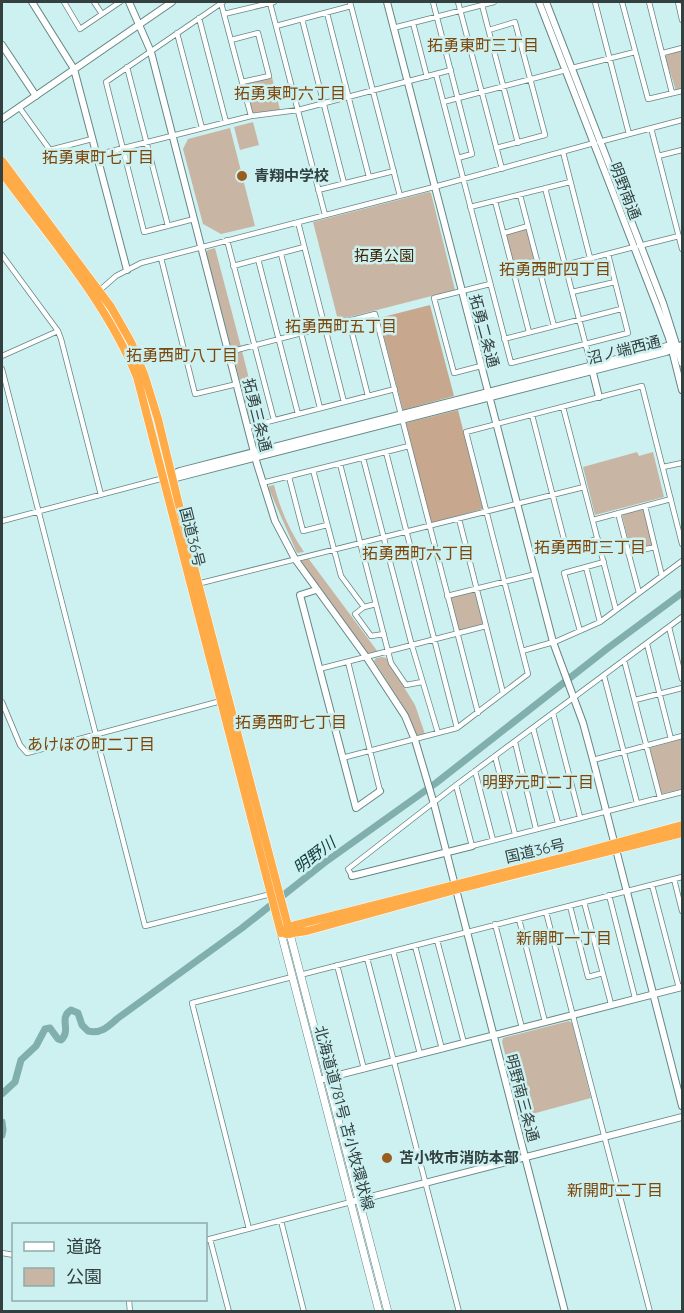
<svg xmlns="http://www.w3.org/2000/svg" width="684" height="1313" viewBox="0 0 684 1313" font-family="Quicksand,'Noto Sans JP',sans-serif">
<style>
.green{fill:#c9b5a4}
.forest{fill:#c7a88f}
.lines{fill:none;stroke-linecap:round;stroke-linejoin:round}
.river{stroke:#80afae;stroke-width:7}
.minor-casing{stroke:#658685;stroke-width:6}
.tertiary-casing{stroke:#658685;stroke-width:8}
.secondary-casing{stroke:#658685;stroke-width:8}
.trunk-casing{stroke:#fff;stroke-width:9}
.minor{stroke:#fff;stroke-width:4.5}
.tertiary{stroke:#fff;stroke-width:6}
.secondary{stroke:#fff;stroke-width:7}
.trunk{stroke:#ffab48;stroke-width:8}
.poi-dot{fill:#9a5d20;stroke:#cdf1f0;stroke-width:2}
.labels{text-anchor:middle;stroke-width:5;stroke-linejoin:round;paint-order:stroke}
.poi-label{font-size:15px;font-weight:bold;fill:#324040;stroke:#cdf1f0;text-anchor:start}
.street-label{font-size:15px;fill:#324040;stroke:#cdf1f0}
.park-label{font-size:15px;fill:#402202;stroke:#cdf1f0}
.neighbourhood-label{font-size:16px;fill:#7d470b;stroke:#cdf1f0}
.water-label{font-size:16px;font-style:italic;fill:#0f3c3c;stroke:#cdf1f0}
</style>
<rect width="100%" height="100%" fill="#cdf1f0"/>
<path class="green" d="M682,50V89L676,91L665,56Z
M272,77L280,110L252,113L245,86L246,84Z
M253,122L259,145L240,150L234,127Z
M230,128L255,226L221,234L203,224L183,149L188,139Z
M429,192L431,193L455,290L338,320L313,222Z
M527,228L536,266L515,272L506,235L507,233Z
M215,248L241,347L233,349L231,347L206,252L208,250Z
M242,351L260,422L251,424L233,355Z
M637,452L639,456L653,452L664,497L595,515L583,467Z
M274,485C280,509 290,532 304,552L297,553L269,489V486Z
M642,509H644L653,544L631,551L622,515Z
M308,558L378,652L372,654H368L321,592L300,562Z
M475,590L484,625L458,631L450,597Z
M382,657L386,658L415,705L425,734L417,736L405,709L374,661L376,658Z
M682,739V789L661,794L650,748Z
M569,1021L572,1023L591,1098L521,1117L502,1042L503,1038Z"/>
<path class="forest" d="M430,305L454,396L403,410L379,318Z
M458,410L483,509L431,523L406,423Z"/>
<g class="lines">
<path class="river" d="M2,1094L15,1082L21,1060L36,1046L45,1029L50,1028L58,1039L61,1040C72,1030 58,1018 71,1010L78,1013L82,1025L88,1031C101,1034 108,1027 118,1018L242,928L324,863L436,783L608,648L682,593
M2,1122L3,1130L2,1135"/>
<g class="minor-casing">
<path id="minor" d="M64,2L80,29L120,2
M94,2L102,14
M350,2L400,196
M433,2L472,154L458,158
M458,2L502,169
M595,2L629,134
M622,2L648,99L682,91
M649,2L672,93
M678,2L682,20
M221,3L251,116
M270,3L325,215
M482,5L518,143
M327,13L369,177
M224,14L274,2
M199,18L226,122
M302,19L344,183
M413,23L427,77
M276,26L351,6
M393,28L494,2
M489,30L515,22L545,135L496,148
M177,33L202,128
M231,40L258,33L269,76L242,82
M663,53L682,48
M127,67L168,226
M572,68L635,52
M436,74L511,363L628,333L608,254
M443,102L566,70
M19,107L50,150L92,139
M651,128L682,249
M599,142L682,120
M563,152L590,258
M96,155L251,116L298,110L451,70
M658,156L682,150
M545,188L591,365
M318,190L394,171
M520,195L554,326
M495,201L529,332
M470,207L570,182
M194,219L144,232L106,82L223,2
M298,222L344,402
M504,233L528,226
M227,240L274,420
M639,246L679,236
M281,254L320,408
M2,255L58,331L61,339L101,495
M161,258L195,394L237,384
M258,259L298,414
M565,265L634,247
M233,266L304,247
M99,291L116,276L141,263L434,187L594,143
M572,292L615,282
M349,321L368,396
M504,339L621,309
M229,352L375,314L478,713
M2,356L58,331
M481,366L454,373L434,298L490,284
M2,369L145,926L271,894
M563,407L616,610
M532,415L566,547L598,539
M248,427L395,389
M386,452L457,728
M363,458L412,646L438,733
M340,464L391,663L406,685L422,682
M663,467L682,463
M313,470L341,576L364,607
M289,477L303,531L327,525
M262,483L409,446
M645,506L662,576
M618,513L639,593
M459,519L503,693
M593,520L671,499
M2,521L164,478
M628,553L655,547
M586,567L600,622
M197,584L584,487
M447,596L536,574
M376,604L364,607L355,614L371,636L384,634
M669,627L682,679
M580,631L564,573L604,562
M647,644L671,739
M522,651L557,641L600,622L682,561
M624,660L660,798
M348,662L380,791
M319,669L486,626
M604,676L637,803
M635,700L682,688
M2,702L20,745L27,753L221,701
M553,713L580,817
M533,728L558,823
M515,742L536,829
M495,756L515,834
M342,758L457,728L528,674L466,432L642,386L682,544
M593,760L682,736
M475,771L493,840
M456,785L472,846L682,792
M352,876L348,869L456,785L682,617
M674,879L682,911
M652,885L679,988
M609,895L635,998
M584,902L611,1004
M570,906L588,977L603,973
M546,912L650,1312
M519,919L545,1022
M495,924L522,1028
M437,940L464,1043
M415,946L442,1049
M393,951L420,1054
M367,958L459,1312
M337,965L364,1069
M300,975L682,877
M281,1221L304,1312
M249,1229L192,1003L292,977
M210,1239L229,1312
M206,1240L351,1202
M2,1253L14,1255
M129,1300L130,1312"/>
</g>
<g class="tertiary-casing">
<path id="tertiary" d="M32,2L74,69L127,270
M129,2L151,52L257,464L275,521L295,559L367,658L405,716L415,740L434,804L565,1312
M387,2L553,642L583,723L593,760L682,1106
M539,2L657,306L669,338L682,390
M546,2L663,303L682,363
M2,45L36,96
M2,119L172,2
M592,369L599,397
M168,476L180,471L671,345L678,346
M164,478L172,479L666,352L682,345
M316,590L300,595L356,808L380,791
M352,876L472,846
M323,1079L682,987
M351,1202L682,1117"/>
</g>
<g class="secondary-casing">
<path id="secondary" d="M281,933L379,1312
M290,934L388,1312"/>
</g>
<g class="trunk-casing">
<path id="trunk" d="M2,161L111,307L131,342L144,374L158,419L198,583L290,934
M2,173C50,238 106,301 137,377L281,933
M284,930L288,927L569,856L682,825
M286,934L307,931L466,887L682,833"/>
</g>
<use href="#minor" class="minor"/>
<use href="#tertiary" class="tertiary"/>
<use href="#secondary" class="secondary"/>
<use href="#trunk" class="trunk"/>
</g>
<g class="poi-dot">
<circle cx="242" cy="176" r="6"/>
<circle cx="387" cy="1158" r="6"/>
</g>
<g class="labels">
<g class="poi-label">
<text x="254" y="181">青翔中学校</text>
<text x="399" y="1163">苫小牧市消防本部</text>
</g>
<g class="street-label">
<text transform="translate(625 191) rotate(69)" y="5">明野南通</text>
<text transform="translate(484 331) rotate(75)" y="5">拓勇二条通</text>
<text transform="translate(624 350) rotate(-14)" y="5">沼ノ端西通</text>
<text transform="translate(257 415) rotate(76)" y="5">拓勇三条通</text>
<text transform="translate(192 537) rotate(76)" y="5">国道36号</text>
<text transform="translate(535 851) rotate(-13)" y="5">国道36号</text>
<text transform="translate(522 1098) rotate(75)" y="5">明野南三条通</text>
<text transform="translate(344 1118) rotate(75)" y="5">北海道道781号 苫小牧環状線</text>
</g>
<g class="park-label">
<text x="384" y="261">拓勇公園</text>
</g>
<g class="neighbourhood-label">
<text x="483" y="51">拓勇東町三丁目</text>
<text x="290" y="99">拓勇東町六丁目</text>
<text x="98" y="163">拓勇東町七丁目</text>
<text x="555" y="275">拓勇西町四丁目</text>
<text x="341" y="332">拓勇西町五丁目</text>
<text x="182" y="361">拓勇西町八丁目</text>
<text x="590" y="553">拓勇西町三丁目</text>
<text x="418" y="559">拓勇西町六丁目</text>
<text x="291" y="728">拓勇西町七丁目</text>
<text x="91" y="750">あけぼの町二丁目</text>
<text x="538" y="788">明野元町二丁目</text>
<text x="564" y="944">新開町一丁目</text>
<text x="615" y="1196">新開町二丁目</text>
</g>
<g class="water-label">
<text transform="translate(314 855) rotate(-37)" y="6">明野川</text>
</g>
</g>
<rect width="684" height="1313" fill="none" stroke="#324040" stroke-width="6"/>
<rect x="12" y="1223" width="195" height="78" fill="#cdf1f0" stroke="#8faaaa" stroke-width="1.5"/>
<rect x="24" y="1242" width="30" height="9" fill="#ffffff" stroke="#8faaaa" stroke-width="1.5"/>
<text x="66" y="1253" font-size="18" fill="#324040">道路</text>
<rect x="24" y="1268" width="30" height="18" fill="#c9b5a4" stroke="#8faaaa" stroke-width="1.5"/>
<text x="66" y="1283" font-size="18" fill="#324040">公園</text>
</svg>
